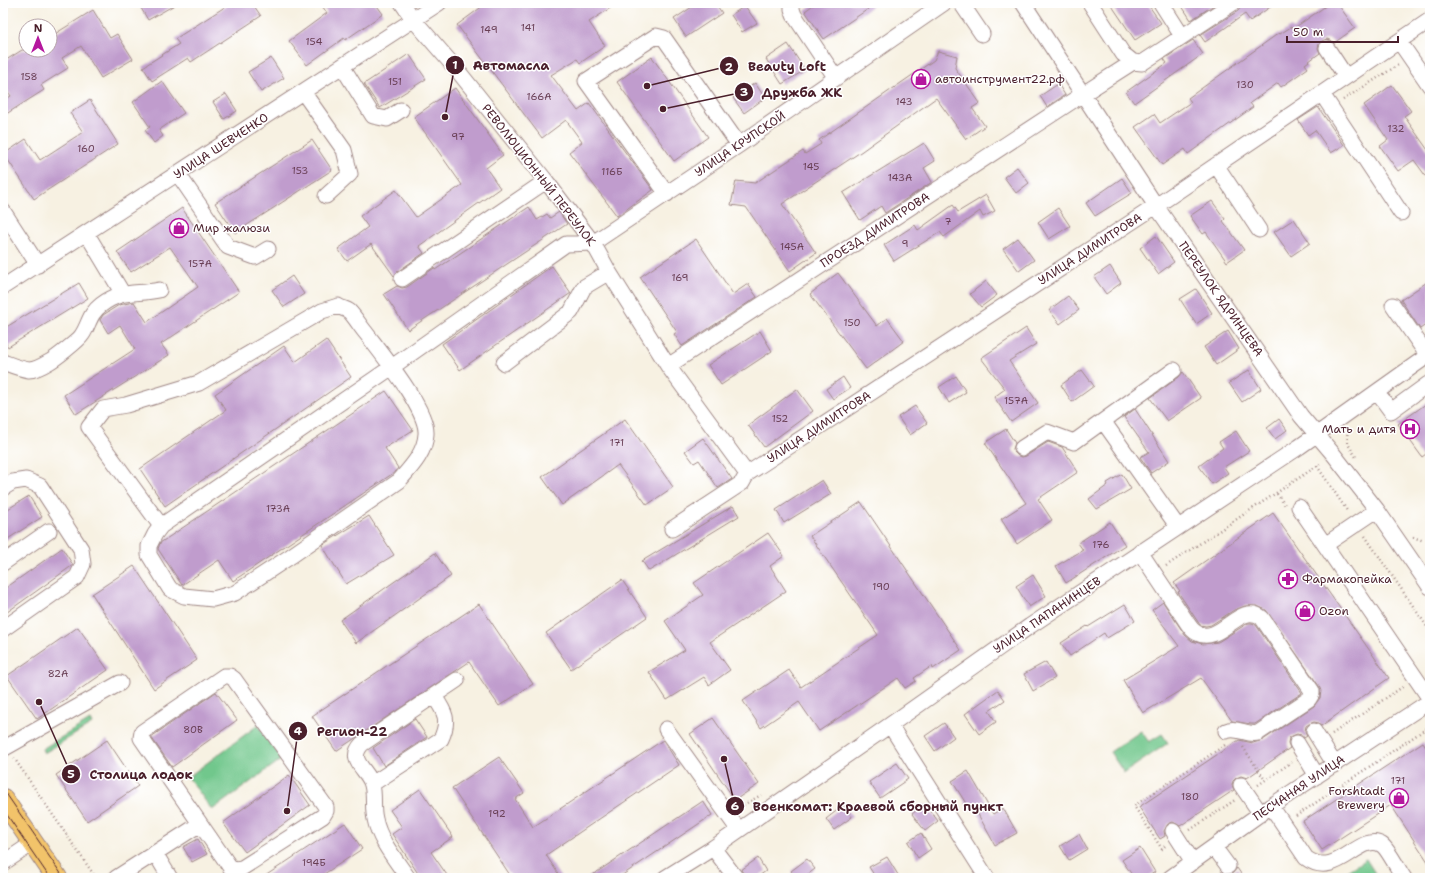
<svg xmlns="http://www.w3.org/2000/svg" width="1433" height="881" viewBox="0 0 1433 881" font-family="'Shantell Sans',sans-serif">
<style>
.green{fill:#71c78c;stroke:#5e735c}
.building{fill:#c09ccd}
.lines{fill:none;stroke-linecap:round;stroke-linejoin:round}
.minor-casing{stroke:#a08886;stroke-width:17}
.major-casing{stroke:#a08886;stroke-width:22}
.path{stroke:#a08886;stroke-width:2.5;stroke-dasharray:1 3;stroke-linecap:butt}
.minor{stroke:#fff;stroke-width:15}
.major{stroke:#f2c36a;stroke-width:20}
.tram{stroke:#4a1f2b;stroke-width:1}
.labels{text-anchor:middle;stroke-width:3;stroke-linejoin:round;paint-order:stroke}
.number-label{font-size:10px;fill:#683e54}
.poi-label{font-size:12px;fill:#4a1f2b;stroke:#fff;text-anchor:start}
.street-label{font-size:12px;fill:#4a1f2b;stroke:#fff}
.leader{fill:none;stroke:#4a1f2b;stroke-width:1.5}
.callout-dot{fill:#4a1f2b;stroke:#fff;stroke-width:1.5}
.mark-label{font-size:12px;text-anchor:middle;font-weight:bold;fill:#fff}
.callout-label{font-size:13px;text-anchor:middle;font-weight:bold;fill:#4a1f2b;stroke:#fff;stroke-width:3;stroke-linejoin:round;paint-order:stroke}
</style>
<rect width="100%" height="100%" fill="#fff"/>
<filter id="ink" filterUnits="userSpaceOnUse"><feTurbulence type="fractalNoise" baseFrequency=".025" numOctaves="2"/><feDisplacementMap in="SourceGraphic" scale="8" xChannelSelector="R" yChannelSelector="G"/><feConvolveMatrix kernelMatrix="1 2 1 2 8 2 1 2 1" color-interpolation-filters="sRGB"/></filter>
<filter id="wash" filterUnits="userSpaceOnUse"><feTurbulence type="fractalNoise" baseFrequency=".012" numOctaves="4" result="noise"/><feDisplacementMap in="SourceGraphic" scale="16" xChannelSelector="R" yChannelSelector="G"/><feGaussianBlur stdDeviation="0.9" result="paint"/><feColorMatrix in="noise" values="0 0 0 0 0 0 0 0 0 0 0 0 0 0 0 0 0 1.4 0 .05"/><feComposite in="paint" operator="in"/></filter>
<g filter="url(#wash)">
<rect width="100%" height="100%" fill="#f7f1e2"/>
<path class="green" d="M90,720L92,724L44,753L42,749Z
M258,725L282,759L212,810L188,777Z
M1141,731L1149,742L1162,734L1168,743L1124,773L1110,752Z
M1366,859L1378,878H1336Z"/>
<g id="blocks">
<path class="building" d="M138,3H178L148,20Z
M231,3H252L261,16L191,62L188,58L152,81L143,67L179,44L175,39Z
M320,3H375L383,14L345,40L344,38L307,65L289,41L327,13Z
M487,3H618L589,22L605,46L580,63L577,59L551,75L578,111L589,103L653,190L617,216L569,152L582,142L566,120L542,138L457,25Z
M698,3H715L722,13L686,37L674,19Z
M816,3H877L824,39L805,11Z
M1110,3H1147L1161,23L1135,40Z
M1180,3H1212L1214,5L1191,20Z
M1242,3H1276L1250,21L1245,14L1205,42L1200,35L1238,11L1241,7Z
M1330,3H1337L1355,28L1334,43L1331,40L1327,39L1322,41L1319,44L1318,48L1320,53L1305,64L1308,68L1281,87L1278,83L1250,103L1253,107L1188,154L1185,149L1162,165L1135,127L1154,114L1160,123L1191,102L1188,98L1279,33L1280,34L1291,27L1293,29Z
M745,6L757,23L742,32L731,15Z
M93,10L110,38L117,34L133,59L101,78L81,46L62,58L68,68L41,85L44,90L3,116V101L11,96L3,84V62L22,50H50V37Z
M1193,40L1203,54L1134,103L1126,92L1167,63L1164,59Z
M788,44L805,70L782,84L766,59Z
M938,51L957,56L955,68L980,103L972,108L985,126L966,139L936,98L862,151L782,204L816,253L790,271L746,207L731,205L736,181L755,183L803,151L805,154L821,144L819,140L934,60Z
M409,54L426,79L380,108L364,84Z
M652,57L708,137L674,161L617,82Z
M271,58L284,78L261,92L248,72Z
M162,81L184,113L159,130L163,136L154,143L145,130L150,127L133,102Z
M755,83L765,98L744,113L733,98Z
M1058,84L1065,95L1047,107L1040,96Z
M1392,85L1411,111L1404,116L1430,153V182L1414,160L1398,171L1380,146L1388,140L1364,105Z
M455,88L503,155L486,168L500,188L419,246L424,253L397,272L394,276L371,244L347,261L338,249L368,227L360,216L396,190L416,217L462,185L414,117Z
M226,94L237,111L224,119L213,102Z
M90,100L118,144L34,199L4,154L26,139L40,160L83,132L70,113Z
M1318,107L1344,145L1331,153L1315,130L1308,135L1298,120Z
M312,140L332,170L235,233L215,203Z
M924,143L935,161L924,168L932,182L885,213L881,206L860,220L843,193Z
M1017,167L1029,183L1016,193L1004,177Z
M1122,178L1132,193L1095,216L1086,203Z
M986,195L995,211L983,217L980,211L944,237L940,232L894,261L884,245L915,225L918,230L953,205L958,212Z
M1212,201L1225,219L1223,221L1244,250L1227,262L1206,232L1203,234L1190,216Z
M529,207L537,220L547,214L550,218L559,212L567,224L408,330L384,294L397,286L402,288L407,287L434,268L435,270Z
M182,208L239,292L161,344L169,355L76,414L64,395L135,349L120,325L108,333L100,320L103,315L119,305L134,302L147,322L198,287L170,247L131,272L117,252Z
M1058,208L1070,226L1049,239L1038,222Z
M1294,219L1310,243L1291,256L1274,232Z
M1156,236L1174,262L1158,274L1140,248Z
M1018,238L1034,260L1019,271L1003,249Z
M696,239L733,294L748,284L757,297L682,346L674,334L677,332L640,277Z
M552,266L571,293L460,370L442,344Z
M1110,266L1121,283L1106,294L1094,277Z
M838,273L877,326L887,318L904,341L866,369L810,294Z
M292,276L304,294L284,307L272,290Z
M1430,280V322L1420,329L1401,300Z
M986,281L997,295L981,307L970,294Z
M79,283L88,298L8,347L3,338V329Z
M1196,289L1212,313L1196,324L1180,299Z
M1068,296L1079,310L1060,324L1049,310Z
M1026,328L1036,344L1009,361L1038,403L1011,422L994,397L1005,389L981,358Z
M760,331L772,351L721,385L708,365Z
M1228,331L1239,349L1216,365L1204,347Z
M326,340L351,377L165,506L140,469L226,410L215,394L284,346L295,362Z
M1082,370L1094,386L1072,402L1061,385Z
M1249,370L1261,389L1242,402L1229,383Z
M1183,372L1201,398L1167,421L1150,398L1179,377Z
M956,376L966,392L949,403L939,387Z
M843,377L850,388L833,399L826,389Z
M797,389L813,411L764,447L748,425Z
M386,391L413,430L385,448L398,468L395,472L233,581L219,560L182,585L158,549L160,543Z
M1430,401V451L1422,457L1398,424Z
M915,406L927,423L910,435L898,417Z
M1135,409L1169,461L1151,473L1140,457L1149,452L1124,417Z
M625,419L673,487L647,505L618,465L562,505L542,477Z
M1279,419L1287,430L1275,439L1267,428Z
M1006,429L1015,443L1013,449L1014,452L1018,456L1022,457L1026,456L1048,442L1062,447L1078,472L1038,499L1052,520L1017,544L1001,519L1026,503L985,443Z
M1236,431L1249,451L1224,467L1228,473L1212,484L1199,466L1223,448L1219,442Z
M703,438L732,479L718,488L699,460L694,463L685,451Z
M1122,474L1131,489L1097,509L1089,499L1108,485L1107,483Z
M822,480L831,494L784,523L776,510Z
M29,496L42,517L3,542V512Z
M861,502L961,650L933,669L932,666L914,678L916,681L905,688L898,678L819,731L799,702L761,728L743,701L789,670L801,687L878,635L810,536Z
M733,506L739,516L649,571L642,561Z
M1273,513L1389,678L1321,726L1319,723L1314,722L1309,724L1306,726L1305,731L1307,736L1304,738L1302,735L1297,734L1292,736L1289,738L1288,743L1290,748L1247,778L1241,776L1236,778L1233,781L1232,785L1234,790L1180,826L1173,822L1168,824L1164,831L1165,836L1160,839L1139,807L1239,740L1253,743L1263,740L1314,706L1320,698L1321,691L1319,686L1266,610L1257,606H1245L1234,610L1211,625L1206,626L1200,625L1178,592L1180,591L1174,583Z
M369,516L394,555L346,584L322,545Z
M1110,522L1125,545L1066,583L1056,566L1083,550L1078,543Z
M768,533L784,556L770,566L786,591L710,642L730,670L709,685L704,677L667,700L649,672L685,650L665,621L703,595L694,583Z
M62,548L73,565L3,615V590Z
M435,553L451,576L356,643L340,620Z
M134,566L197,660L154,689L92,594Z
M1033,575L1046,596L1029,607L1016,586Z
M622,580L647,617L571,669L546,633Z
M1163,602L1185,635L1192,641L1203,644L1218,642L1248,623H1252L1256,625L1302,693L1255,724H1251L1232,721L1201,678L1143,713L1123,680L1179,646L1152,610Z
M479,604L533,684L499,706L469,662L336,751L312,716Z
M1125,604L1135,621L1107,638L1104,633L1070,656L1061,643L1087,626L1088,627Z
M78,627L108,670L37,719L7,676Z
M1046,662L1055,678L1033,691L1024,674Z
M998,690L1005,700L989,711L996,722L979,734L965,714Z
M216,692L237,720L172,767L151,737Z
M713,718L759,784L735,800L690,734Z
M415,719L427,737L384,766L373,748Z
M944,723L954,737L935,751L925,736Z
M107,740L138,786L87,821L56,775Z
M663,740L679,765L546,855L561,878H512L452,788L499,757L524,793L515,799L533,827Z
M1423,742L1430,753V865L1391,805L1322,850L1303,821Z
M897,763L908,779L880,798L869,782Z
M968,771L993,814L1003,808L1017,833L995,845L974,807L970,810L952,781Z
M289,775L310,805L245,852L223,823Z
M420,789L453,837L431,852L449,878H421L392,834L402,827L390,810Z
M703,801L712,815L618,878H588Z
M925,804L938,821L925,831L912,814Z
M844,805L852,817L834,830L826,819Z
M345,823L362,849L318,878H262Z
M921,833L931,849L918,858L908,842Z
M1079,834L1087,849L1069,860L1060,846Z
M198,839L207,854L192,862L183,847Z
M1140,848L1155,872L1146,878H1134L1122,860Z
M887,857L900,878H876L869,867Z
M758,858L766,871L756,878H747L741,870Z
M807,859L815,869L803,878H796L791,871Z
M1237,868L1244,878H1213L1222,872L1229,875L1233,873Z"/>
</g>
</g>
<g filter="url(#ink)">
<use href="#blocks" fill-opacity="0" stroke="#a08886" stroke-width="1"/>
<g class="lines">
<g class="minor-casing">
<path id="minor" d="M402,3L413,19L458,71L546,181L593,243L609,272L668,366L747,474
M792,3V9L794,15L836,78
M961,3L982,34
M1023,3L1156,206L1301,416L1334,455L1377,510L1430,587
M1090,3L1123,54L1133,62
M1161,3L1182,36
M1399,41L1430,86
M1327,48L1346,77
M342,66L373,116L387,119L401,110
M303,92L344,150L350,174L326,196
M1322,94L1401,213
M1216,165L1259,230
M178,174L228,247L255,257L268,249
M667,194L586,81L656,36L664,38L739,145
M3,211L38,265
M87,234L123,294
M593,243L739,145L944,3
M402,279L546,181
M3,287L439,3
M1393,305L1428,356
M3,362C11,365 20,369 29,370C34,370 44,365 49,362C55,359 79,340 82,335C89,325 89,314 101,305C122,289 136,295 159,290
M504,363L571,312L584,287L609,272
M668,366L1083,94L1133,62L1142,63L1233,3
M1377,392L1391,411L1428,384
M1103,421L1178,527
M1022,448L1047,432L1074,442L1174,370
M3,488L13,482L26,480L40,486L81,549L83,564L77,577L3,629
M1299,507L1430,699
M161,526L89,427L103,409L126,405L199,383L322,311L338,306C341,308 346,309 349,311C355,317 360,326 366,333C381,353 428,410 426,434C425,453 411,467 399,481L291,556L235,593L213,599L184,596L170,589L149,555V546L155,534L161,526L392,367L566,244L593,243
M672,529L742,483L747,474L1156,206L1430,20
M1325,545L1377,510
M1140,552L1188,624C1190,627 1193,631 1197,633C1220,646 1240,600 1262,618L1312,691V694L1309,699L1258,733C1247,736 1237,726 1226,731
M3,563L49,531
M224,676H230L234,679L326,807V811L323,816L242,868L236,869L230,867L141,738L142,732Z
M890,725L987,878
M666,729L738,829
M1314,731L1335,765
M1297,743L1317,776
M3,749L120,683
M372,784L441,739C450,720 445,712 434,696
M1241,785L1261,814
M1271,806L1306,858C1337,881 1360,831 1382,845C1388,849 1399,871 1404,878
M1173,831L1193,862
M1214,847L1228,866
M713,848L736,878
M155,853L200,824
M3,863L33,843
M116,878L155,853L170,878
M408,878C396,860 379,840 375,819C372,808 375,796 372,785C369,770 346,761 362,744L457,680
M665,878L713,848L890,725L1030,626L1299,447L1430,354
M1170,878L1271,806L1430,701"/>
</g>
<g class="major-casing">
<path id="major" d="M3,799L57,878"/>
</g>
<path class="path" d="M1343,100L1398,65
M1347,430L1348,444L1356,457
M1317,466L1348,512
M1277,494L1285,505
M1365,536L1430,631
M1413,537L1424,541
M1166,566L1320,464
M1332,734L1404,686
M1243,747L1265,780
M14,758L96,878
M1258,785L1292,762
M740,807L761,795
M1296,816L1430,726
M1190,830L1235,800
M1165,846L1162,849L1134,806L1225,745"/>
<use href="#minor" class="minor"/>
<use href="#major" class="major"/>
<path class="tram" d="M3,789L64,878
M3,809L50,878"/>
</g>
</g>
<defs>
<g id="shop-ring" transform="scale(1)"><circle r="9.5" fill="#fff" stroke="#b5179e" stroke-width="1.5"/><path d="M-5-2.5h2.3a2.7 3.5 0 0 1 5.4 0H5L5.5 6h-11ZM-1.5-2.5h3a1.5 2.3 0 0 0-3 0Z" fill="#b5179e"/></g>
<g id="hospital-ring" transform="scale(1)"><circle r="9.5" fill="#fff" stroke="#b5179e" stroke-width="1.5"/><path d="M-5-5h3v3.5h4V-5h3V5h-3V1.5h-4V5h-3Z" fill="#b5179e"/></g>
<g id="pharmacy-ring" transform="scale(1)"><circle r="9.5" fill="#fff" stroke="#b5179e" stroke-width="1.5"/><path d="M-2-6h4v4h4v4h-4v4h-4v-4h-4v-4h4Z" fill="#b5179e"/></g>
</defs>
<g fill-rule="evenodd">
<use href="#shop-ring" x="921" y="79"/>
<use href="#shop-ring" x="179" y="228"/>
<use href="#hospital-ring" x="1410" y="429"/>
<use href="#pharmacy-ring" x="1288" y="579"/>
<use href="#shop-ring" x="1305" y="611"/>
<use href="#shop-ring" x="1399" y="798"/>
</g>
<g class="labels">
<g class="number-label">
<text x="528" y="31">141</text>
<text x="489" y="33">149</text>
<text x="314" y="45">154</text>
<text x="29" y="80">158</text>
<text x="395" y="85">151</text>
<text x="1245" y="88">130</text>
<text x="539" y="100">166А</text>
<text x="904" y="105">143</text>
<text x="1396" y="132">132</text>
<text x="458" y="140">97</text>
<text x="86" y="152">160</text>
<text x="811" y="170">145</text>
<text x="300" y="174">153</text>
<text x="612" y="175">116Б</text>
<text x="900" y="181">143А</text>
<text x="948" y="225">7</text>
<text x="905" y="247">9</text>
<text x="792" y="250">145А</text>
<text x="200" y="267">157А</text>
<text x="680" y="281">169</text>
<text x="852" y="326">150</text>
<text x="1016" y="404">157А</text>
<text x="780" y="422">152</text>
<text x="617" y="446">171</text>
<text x="278" y="512">173А</text>
<text x="1101" y="548">176</text>
<text x="881" y="590">190</text>
<text x="58" y="677">82А</text>
<text x="193" y="733">80В</text>
<text x="1398" y="784">171</text>
<text x="1190" y="800">180</text>
<text x="497" y="817">192</text>
<text x="314" y="866">194Б</text>
</g>
<g class="poi-label">
<text x="935" y="83">автоинструмент22.рф</text>
<text x="193" y="232">Мир жалюзи</text>
<text x="1396" y="433" text-anchor="end">Мать и дитя</text>
<text x="1302" y="583">Фармакопейка</text>
<text x="1319" y="615">Ozon</text>
<text x="1385" y="795" text-anchor="end">Forshtadt<tspan x="1385" dy="14">Brewery</tspan></text>
</g>
<g class="street-label">
<text transform="translate(740 144) rotate(-34)" y="4">УЛИЦА КРУПСКОЙ</text>
<text transform="translate(221 146) rotate(-33)" y="4">УЛИЦА ШЕВЧЕНКО</text>
<text transform="translate(539 175) rotate(52)" y="4">РЕВОЛЮЦИОННЫЙ ПЕРЕУЛОК</text>
<text transform="translate(875 230) rotate(-33)" y="4">ПРОЕЗД ДИМИТРОВА</text>
<text transform="translate(1090 249) rotate(-33)" y="4">УЛИЦА ДИМИТРОВА</text>
<text transform="translate(1221 299) rotate(55)" y="4">ПЕРЕУЛОК ЯДРИНЦЕВА</text>
<text transform="translate(819 427) rotate(-33)" y="4">УЛИЦА ДИМИТРОВА</text>
<text transform="translate(1047 615) rotate(-34)" y="4">УЛИЦА ПАПАНИНЦЕВ</text>
<text transform="translate(1299 788) rotate(-34)" y="4">ПЕСЧАНАЯ УЛИЦА</text>
</g>
</g>
<path class="leader" d="M445 117L455 65M647 86L729 66M663 109L744 92M287 811L298 731M39 702L71 774M724 759L735 806"/>
<g class="callout-dot">
<circle cx="445" cy="117" r="4"/>
<circle cx="647" cy="86" r="4"/>
<circle cx="663" cy="109" r="4"/>
<circle cx="287" cy="811" r="4"/>
<circle cx="39" cy="702" r="4"/>
<circle cx="724" cy="759" r="4"/>
<circle cx="455" cy="65" r="10"/>
<circle cx="729" cy="66" r="10"/>
<circle cx="744" cy="92" r="10"/>
<circle cx="298" cy="731" r="10"/>
<circle cx="71" cy="774" r="10"/>
<circle cx="735" cy="806" r="10"/>
</g>
<g class="mark-label">
<text x="455" y="69">1</text>
<text x="729" y="71">2</text>
<text x="744" y="96">3</text>
<text x="298" y="735">4</text>
<text x="71" y="778">5</text>
<text x="735" y="810">6</text>
</g>
<g class="callout-label">
<text x="511" y="70">Автомасла</text>
<text x="787" y="71">Beauty Loft</text>
<text x="802" y="97">Дружба ЖК</text>
<text x="352" y="736">Регион-22</text>
<text x="141" y="779">Столица лодок</text>
<text x="878" y="811">Военкомат: Краевой сборный пункт</text>
</g>
<rect width="1433" height="881" fill="none" stroke="#fff" stroke-width="16"/>
<g transform="translate(38 38)"><circle r="19" fill="#ffffff" stroke="#b7a5aa"/>
<path d="M0-3L7 15L0 10L-7 15Z" fill="#b5179e"/>
<text y="-6" font-size="11" font-weight="bold" text-anchor="middle" fill="#4a1f2b">N</text>
</g>
<path d="M1287 36v6h111v-6" fill="none" stroke="#4a1f2b" stroke-width="2"/>
<text x="1293" y="36" font-size="12" fill="#4a1f2b" stroke="#ffffff" stroke-width="3" paint-order="stroke">50 m</text>
</svg>
